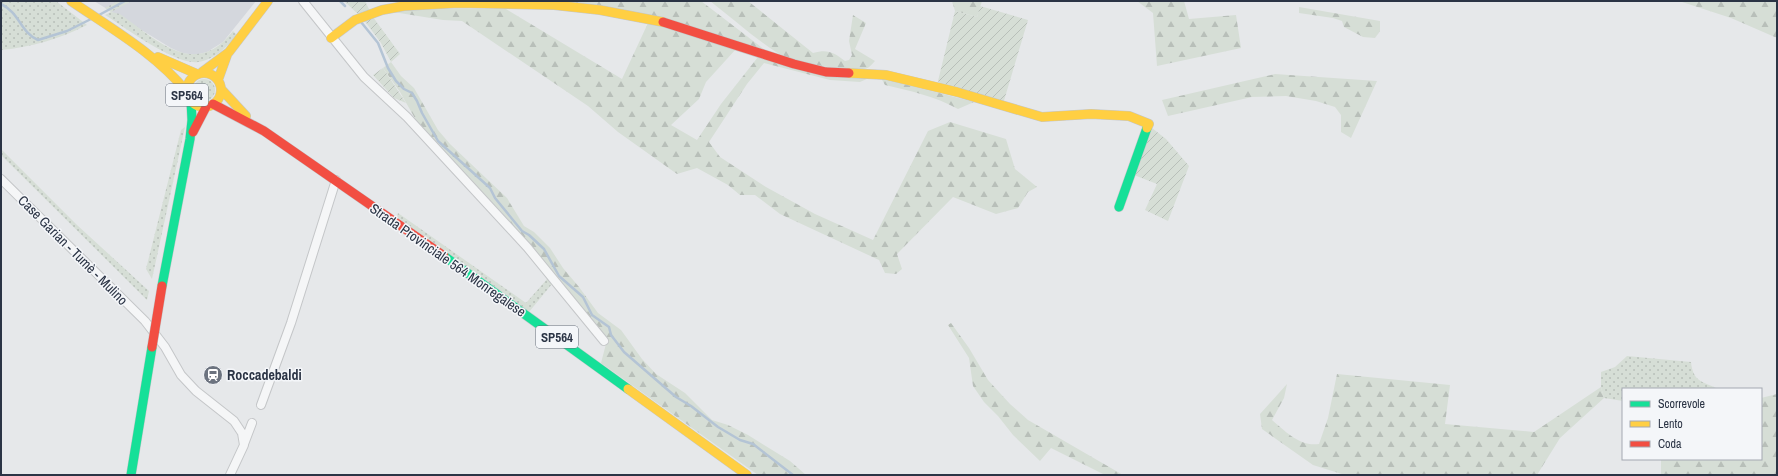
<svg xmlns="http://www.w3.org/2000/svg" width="1778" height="476" viewBox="0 0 1778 476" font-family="'Archivo Narrow',sans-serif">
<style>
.built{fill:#d4d7dd}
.grass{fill:url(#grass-dots)}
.forest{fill:url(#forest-firs)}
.garden{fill:url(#garden-furrows)}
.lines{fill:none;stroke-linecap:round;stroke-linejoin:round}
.stream{stroke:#b4c4d5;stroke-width:2.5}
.street-casing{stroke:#c4c6c8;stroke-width:10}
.fast-casing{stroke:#c4c6c8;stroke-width:10}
.slow-casing{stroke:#c4c6c8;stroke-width:10}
.jam-casing{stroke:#c4c6c8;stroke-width:10}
.street{stroke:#f5f6f7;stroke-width:8}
.fast{stroke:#16e098;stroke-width:9}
.slow{stroke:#ffcf43;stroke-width:9}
.jam{stroke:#f24e42;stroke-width:9}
.jam-bridge-casing{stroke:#c4c6c8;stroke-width:10;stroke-linecap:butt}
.jam-bridge{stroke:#f24e42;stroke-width:9}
.labels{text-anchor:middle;stroke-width:3;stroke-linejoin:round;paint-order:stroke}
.shield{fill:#f4f6f9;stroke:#676e7b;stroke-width:1}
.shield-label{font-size:13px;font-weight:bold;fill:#2b3445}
.street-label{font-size:14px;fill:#2b3445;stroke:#f4f6f9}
.poi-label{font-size:14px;font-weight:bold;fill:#2b3445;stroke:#f4f6f9;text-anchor:start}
</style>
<defs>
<pattern id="grass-dots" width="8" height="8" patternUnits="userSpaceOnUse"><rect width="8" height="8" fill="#d6ded6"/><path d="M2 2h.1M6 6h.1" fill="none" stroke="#b8bfb9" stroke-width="1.8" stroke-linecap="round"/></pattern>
<pattern id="forest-firs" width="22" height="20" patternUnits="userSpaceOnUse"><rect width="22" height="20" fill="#d6ded6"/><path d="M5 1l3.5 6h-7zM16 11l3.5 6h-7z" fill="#b8bfb9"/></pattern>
<pattern id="garden-furrows" width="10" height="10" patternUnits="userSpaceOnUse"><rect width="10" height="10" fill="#d6ded6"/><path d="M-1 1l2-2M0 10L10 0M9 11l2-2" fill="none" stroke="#b8bfb9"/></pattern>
</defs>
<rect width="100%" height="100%" fill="#e6e8ea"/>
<path class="built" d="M94,1H256L223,42L207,52L195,55L182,53L171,48Z"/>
<path class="grass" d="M1,1H56L87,25C59,39 32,47 1,50Z
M118,1H132L111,12L120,14C157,40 195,80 233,31L237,35C228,46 214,60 198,62C175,65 126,28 105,15L111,12L105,8Z
M193 90a11 11 0 1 1 22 0a11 11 0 1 1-22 0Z
M185,127L152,279L146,269L181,130Z
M1,149L77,225L149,291L147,300L1,155Z
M398,213L526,303L548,278L552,284L529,312L397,217Z
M1627,356L1691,362C1693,382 1702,381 1718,389H1623V401L1604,398L1601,387V372L1615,367Z"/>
<path class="forest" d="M574,1H701L765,50L575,3Z
M710,1H748L813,53C828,49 833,52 845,61L849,60L852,55L849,41L853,15L866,23L855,49L875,61C871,65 869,69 863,69C844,72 792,62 776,52C753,37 732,18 710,1Z
M952,1H982L977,17L955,11Z
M1137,1H1184L1189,19L1236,15L1241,48L1157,66L1153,13Z
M1679,1H1777V38L1731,18Z
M1299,7L1380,21V31L1375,38L1363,37L1344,27L1342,21L1333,18L1299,13Z
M418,8L506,9L622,79L648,23L671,27L736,49L706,82L699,99L671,125L697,140L721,104L758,57L869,78L860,82L830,80L764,63L747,84L709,142L720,157L766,187L815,214L873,240L928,131L950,122L1006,139L1015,169L1037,187L1028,192L1018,208L996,214L953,197L897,254L902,269L896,274L885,273L879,260L780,214L755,195H740L728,185L697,168L677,174L618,132L588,106L462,21L443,20L393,12Z
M391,62L401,76L414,88L438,130L450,144L507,198L524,226L534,232L550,248L563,268L579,287L598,313L621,330L642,359L656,374L685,393L712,420L728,425L748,435L790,461L806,475H758L601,363L607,340L421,129L400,92L383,68Z
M1275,74L1377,81L1351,138L1341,132V115L1335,107L1316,101L1286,96L1252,97L1168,116L1162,100Z
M881,78L974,102L958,109C934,96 911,91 885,85Z
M951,323L969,348L988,380L1010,404L1028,420L1123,475H1105L1051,448L1040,461L1013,435L998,416L984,402L973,386L969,358L948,325Z
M1337,374L1450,385L1445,424L1534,432L1601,387L1604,398L1560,438L1537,475H1345L1313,465L1262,429L1260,414L1287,384L1284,398L1272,420C1285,431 1300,447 1319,444L1328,418Z
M1777,394V475H1661V459H1761V398Z"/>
<path class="garden" d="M344,1H365L370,11L359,15Z
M980,6L1028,20L1003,104L941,85L938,81L955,11L977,17Z
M373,17L400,54L391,62L381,43L364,20Z
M383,68L406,103L394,98L373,75Z
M1152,128L1166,139L1189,166L1168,221L1145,210L1157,184L1134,175Z"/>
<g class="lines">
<path class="stream" d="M340,1L345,6
M1,4C20,13 20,32 38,40L67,31L91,19
M99,15L125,1
M361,22L378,43L388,68L396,81L404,89L412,93L417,101L422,113L438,141L490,188L495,198L522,231L529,235L544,249L559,276L583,297L592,315L609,327L611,335L624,352L676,397L691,406L718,427L740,440L753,444L793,475"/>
<g class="street-casing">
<path id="street" d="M303,1L364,77L407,117L527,247L604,341
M1,179L145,321L165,347L181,375L196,391L234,421L242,433L244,445L230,475
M261,405L291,323L336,180
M244,444L252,423"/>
</g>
<g class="fast-casing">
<path id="fast" d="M1119,207L1147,128
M444,256L628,389
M162,286L190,139L192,120L191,101
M131,475L152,347"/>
</g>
<g class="slow-casing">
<path id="slow" d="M71,1C112,29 155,53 187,92
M331,38L355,20L382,10L404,6L458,3L554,5L600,10L663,22
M158,57L197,74
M202,72L229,52L268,1
M187 90a17 17 0 1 1 34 0a17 17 0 1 1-34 0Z
M849,73L886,75L957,92L1042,117L1091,114L1129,116L1149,124L1147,128
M218,80L227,55
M221,89L246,116
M628,389L747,475"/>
</g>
<g class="jam-casing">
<path id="jam" d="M663,22L794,64L826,72L849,73
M213,104L264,131L444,256
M193,132L206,107"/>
</g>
<use href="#street" class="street"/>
<use href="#fast" class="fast"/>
<use href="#slow" class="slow"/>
<use href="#jam" class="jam"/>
<g class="jam-bridge-casing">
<path id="jam-bridge" d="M152,347L162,286"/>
</g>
<use href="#jam-bridge" class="jam-bridge"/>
</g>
<defs>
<g id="station-disc" transform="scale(1)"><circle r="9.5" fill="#6c737f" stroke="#f4f6f9"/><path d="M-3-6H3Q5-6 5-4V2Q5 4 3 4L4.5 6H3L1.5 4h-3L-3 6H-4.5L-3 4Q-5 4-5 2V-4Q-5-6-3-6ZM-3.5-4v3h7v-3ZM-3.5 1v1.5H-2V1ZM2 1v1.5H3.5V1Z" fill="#fff"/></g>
</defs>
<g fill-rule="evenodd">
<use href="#station-disc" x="213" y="375"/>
</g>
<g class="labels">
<g class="shield">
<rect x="166" y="84" width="42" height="22" rx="3"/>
<rect x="536" y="326" width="42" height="22" rx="3"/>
</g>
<g class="shield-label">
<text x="187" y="100">SP564</text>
<text x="557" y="342">SP564</text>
</g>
<g class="street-label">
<text transform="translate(73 250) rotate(45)" y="5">Case Garian - Tumè - Mulino</text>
<text transform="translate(448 260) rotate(35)" y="5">Strada Provinciale 564 Monregalese</text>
</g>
<g class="poi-label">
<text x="227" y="380">Roccadebaldi</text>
</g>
</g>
<rect width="1778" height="476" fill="none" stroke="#2b3445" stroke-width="4"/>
<rect x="1622" y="388" width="140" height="72" fill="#f4f6f9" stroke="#a4a8b1"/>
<rect x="1630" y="401" width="20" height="6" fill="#16e098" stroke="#a4a8b1"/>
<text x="1658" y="408" font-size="12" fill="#2b3445">Scorrevole</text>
<rect x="1630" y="421" width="20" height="6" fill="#ffcf43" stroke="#a4a8b1"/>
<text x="1658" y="428" font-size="12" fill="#2b3445">Lento</text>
<rect x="1630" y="441" width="20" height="6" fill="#f24e42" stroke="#a4a8b1"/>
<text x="1658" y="448" font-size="12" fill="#2b3445">Coda</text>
</svg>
